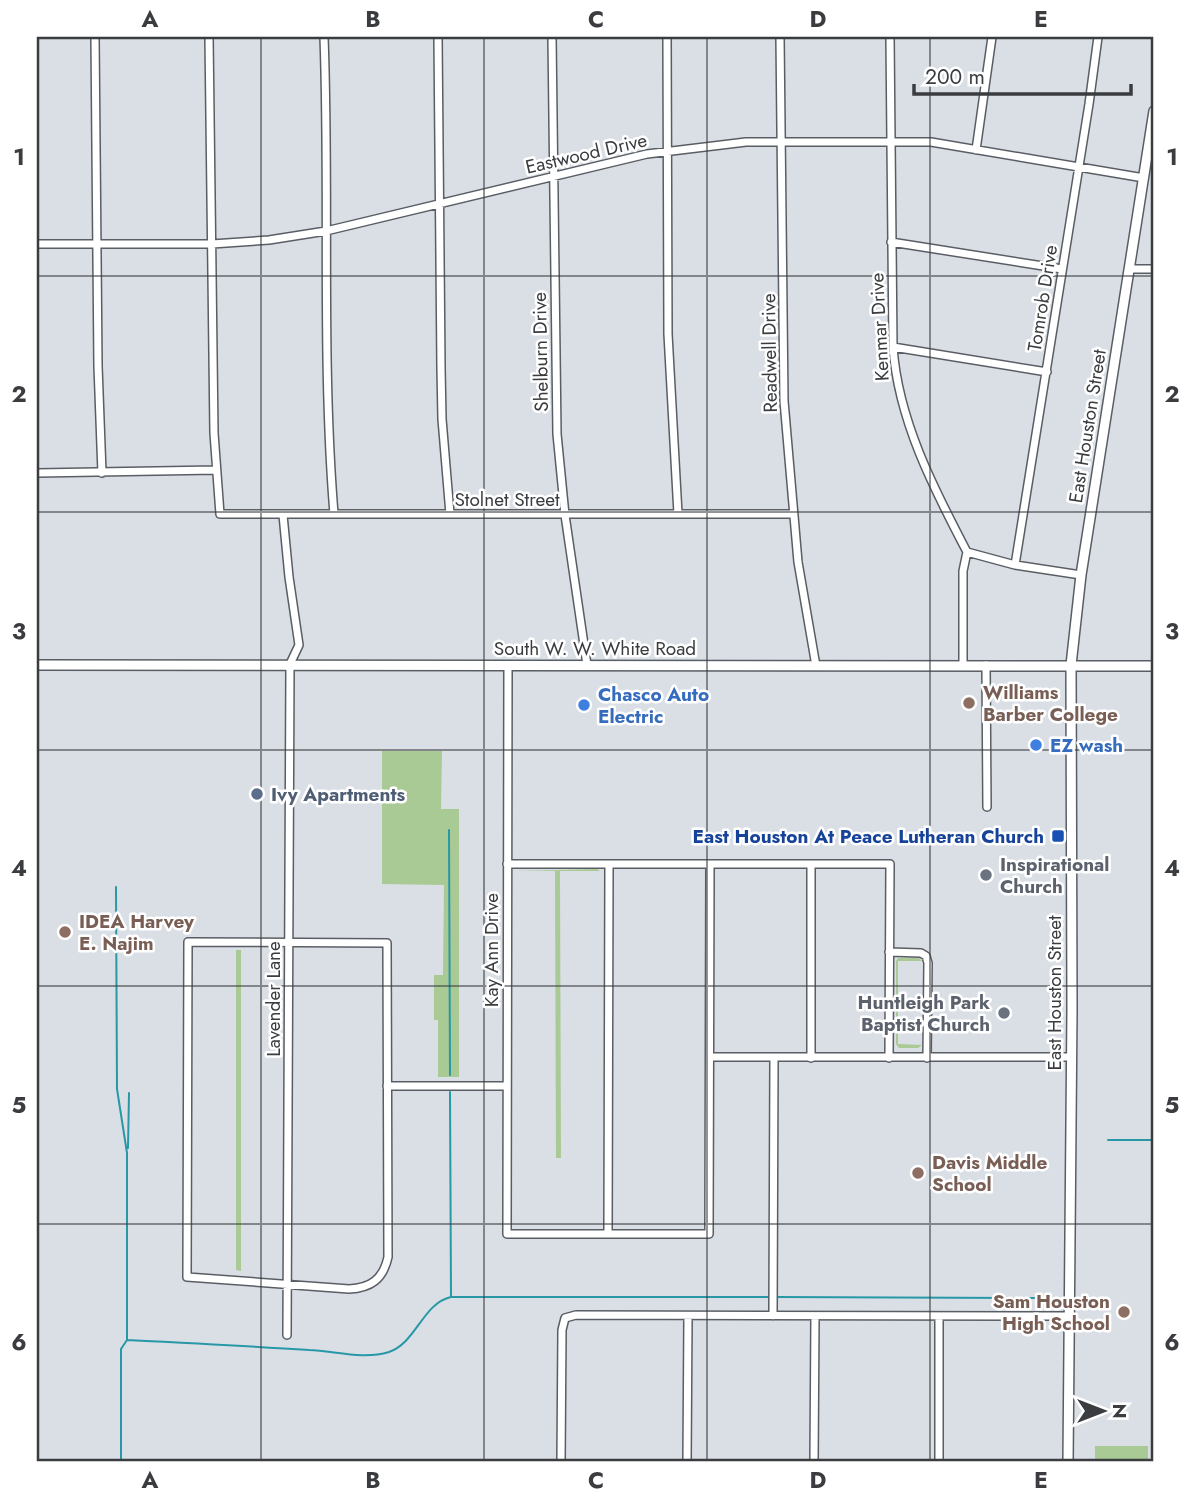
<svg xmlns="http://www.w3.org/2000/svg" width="1191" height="1499" viewBox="0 0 1191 1499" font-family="Jost,sans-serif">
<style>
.green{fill:#a9ca94}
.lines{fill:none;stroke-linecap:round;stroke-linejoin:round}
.stream{stroke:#2898a6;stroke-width:2}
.minor-casing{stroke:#595e64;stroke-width:10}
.major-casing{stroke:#595e64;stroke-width:12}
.minor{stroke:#fff;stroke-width:7}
.major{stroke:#fff;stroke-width:9}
.grid{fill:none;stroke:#3a3c3f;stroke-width:2;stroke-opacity:0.55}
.education-dot{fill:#8d6e63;stroke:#fff;stroke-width:2.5}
.shop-dot{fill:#3f7fe0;stroke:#fff;stroke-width:2.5}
.service-dot{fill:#5c6f8a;stroke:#fff;stroke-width:2.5}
.transit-dot{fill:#1a4fb4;stroke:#fff;stroke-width:2.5}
.worship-dot{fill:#6b7280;stroke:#fff;stroke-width:2.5}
.labels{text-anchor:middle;stroke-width:5;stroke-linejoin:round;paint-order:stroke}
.street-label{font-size:19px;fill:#3a3c3f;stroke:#fff}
.education-label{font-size:19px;font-weight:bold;fill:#785e54;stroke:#fff;text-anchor:start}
.shop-label{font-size:19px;font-weight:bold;fill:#366cbe;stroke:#fff;text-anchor:start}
.service-label{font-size:19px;font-weight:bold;fill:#4e5e75;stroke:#fff;text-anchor:start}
.transit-label{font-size:19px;font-weight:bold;fill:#164399;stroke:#fff;text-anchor:end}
.worship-label{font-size:19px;font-weight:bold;fill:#5b616d;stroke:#fff;text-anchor:start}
.neatline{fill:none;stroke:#3a3c3f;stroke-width:2.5}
.grid-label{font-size:23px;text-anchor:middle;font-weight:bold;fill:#3a3c3f}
</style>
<rect width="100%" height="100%" fill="#dadfe6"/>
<path class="green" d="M382,751H442L441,809H459V1077H438V1020H434V975H443L444,885L382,884Z
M597,869L600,871H560L561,1158H556L555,871H516Z
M236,950H241V1271L236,1270Z
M898,958H919L922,961H898V1044L922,1045L918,1048H899L896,1044V961Z
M1095,1446H1148V1462H1095Z"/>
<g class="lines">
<path class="stream" d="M449,830L450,1075
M116,887L117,1089L127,1153V1340
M450,1092L451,1297
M1108,1140H1154
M128,1148L129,1093
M775,1297L1044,1298
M121,1462V1349L127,1340C188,1343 249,1346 309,1350C335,1351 363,1360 389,1352C416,1343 423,1303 451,1297H770"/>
<g class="minor-casing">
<path id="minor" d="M95,37L98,366L102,473
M209,37L214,433L220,514H793
M324,37C330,196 321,355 334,514
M438,37L441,368L442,419L450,514
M552,37L557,434L565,515L587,665
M667,37L668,334L678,514
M780,37L784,401L798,562L816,666
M890,37L893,347C898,420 934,489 967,552L1015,565L1081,575
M976,150L992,37
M891,242L1062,269
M37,244H212L269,240L326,231L647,154L746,142H931L1144,178
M1129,269H1154
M893,347L1047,372
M37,473L216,470
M283,515L289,577L299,645L290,664L287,1335
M1015,565L1089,104L1098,37
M963,665V571L967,552
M986,665L987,807
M508,666L507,1234H709L710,864
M507,864H890L889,1058
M188,942L387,943L388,1257C383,1280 370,1288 349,1289L187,1277Z
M889,952L921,953L926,956L928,963L927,1058
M710,1057H1071
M811,1058V864
M387,1086H507
M608,1234L609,864
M773,1316L774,1058
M561,1462L562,1330L565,1318L576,1315L1068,1316
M687,1462L688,1316
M814,1462L815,1316
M939,1462V1316"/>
</g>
<g class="major-casing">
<path id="major" d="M37,665L1154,666
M1068,1462L1072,1010L1071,665L1081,575L1154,111"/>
</g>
<use href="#minor" class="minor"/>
<use href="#major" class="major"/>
</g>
<path class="grid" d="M261,37V1462M484,37V1462M707,37V1462M930,37V1462M37,276H1154M37,512H1154M37,750H1154M37,986H1154M37,1224H1154"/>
<g class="education-dot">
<circle cx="969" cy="703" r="7"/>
<circle cx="65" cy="932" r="7"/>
<circle cx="918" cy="1173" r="7"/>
<circle cx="1124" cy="1312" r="7"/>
</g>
<g class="shop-dot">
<circle cx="584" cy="705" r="7"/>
<circle cx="1036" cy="745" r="7"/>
</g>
<circle class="service-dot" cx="257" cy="794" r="7"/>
<rect class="transit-dot" x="1051" y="829" width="14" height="14" rx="3.5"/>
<g class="worship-dot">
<circle cx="986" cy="875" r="7"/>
<circle cx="1004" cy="1013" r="7"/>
</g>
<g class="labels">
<g class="street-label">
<text transform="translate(586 153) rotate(-13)" y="7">Eastwood Drive</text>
<text transform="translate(1042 298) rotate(-81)" y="7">Tomrob Drive</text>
<text transform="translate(879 327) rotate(-93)" y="7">Kenmar Drive</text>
<text transform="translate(540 352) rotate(-91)" y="7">Shelburn Drive</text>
<text transform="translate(769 353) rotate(-91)" y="7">Readwell Drive</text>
<text transform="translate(1087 426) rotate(-81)" y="7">East Houston Street</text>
<text x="507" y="506">Stolnet Street</text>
<text x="595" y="655">South W. W. White Road</text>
<text transform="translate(491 950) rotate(-90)" y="7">Kay Ann Drive</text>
<text transform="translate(1054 993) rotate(-90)" y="7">East Houston Street</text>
<text transform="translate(273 999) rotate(-90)" y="7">Lavender Lane</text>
</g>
<g class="education-label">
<text x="983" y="699">Williams<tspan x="983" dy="22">Barber College</tspan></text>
<text x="79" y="928">IDEA Harvey<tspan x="79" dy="22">E. Najim</tspan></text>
<text x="932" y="1169">Davis Middle<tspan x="932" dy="22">School</tspan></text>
<text x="1110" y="1308" text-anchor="end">Sam Houston<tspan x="1110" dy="22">High School</tspan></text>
</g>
<g class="shop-label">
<text x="598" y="701">Chasco Auto<tspan x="598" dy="22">Electric</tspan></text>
<text x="1050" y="752">EZ wash</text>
</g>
<g class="service-label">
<text x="271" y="801">Ivy Apartments</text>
</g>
<g class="transit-label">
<text x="1044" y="843">East Houston At Peace Lutheran Church</text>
</g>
<g class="worship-label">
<text x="1000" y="871">Inspirational<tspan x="1000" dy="22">Church</tspan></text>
<text x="990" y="1009" text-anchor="end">Huntleigh Park<tspan x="990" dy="22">Baptist Church</tspan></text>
</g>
</g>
<rect width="1191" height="1499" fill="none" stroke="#ffffff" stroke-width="77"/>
<g transform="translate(1103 1411) rotate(90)" stroke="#ffffff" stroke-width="5" paint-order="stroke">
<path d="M0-5L12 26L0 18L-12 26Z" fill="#3a3c3f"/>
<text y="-10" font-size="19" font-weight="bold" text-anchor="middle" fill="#3a3c3f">N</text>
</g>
<path d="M914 84v10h217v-10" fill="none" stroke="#3a3c3f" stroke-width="3.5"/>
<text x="925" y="84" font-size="21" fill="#3a3c3f" stroke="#ffffff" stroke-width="5" paint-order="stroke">200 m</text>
<rect x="38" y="38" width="1114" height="1422" class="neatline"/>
<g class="grid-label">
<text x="150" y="27">A</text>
<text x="373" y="27">B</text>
<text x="596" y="27">C</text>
<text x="818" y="27">D</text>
<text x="1041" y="27">E</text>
<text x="19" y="165">1</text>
<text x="1172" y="165">1</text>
<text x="19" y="402">2</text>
<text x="1172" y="402">2</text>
<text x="19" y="639">3</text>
<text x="1172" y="639">3</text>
<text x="19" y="876">4</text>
<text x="1172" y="876">4</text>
<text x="19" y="1113">5</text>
<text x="1172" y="1113">5</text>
<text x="19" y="1350">6</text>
<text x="1172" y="1350">6</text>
<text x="150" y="1488">A</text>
<text x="373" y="1488">B</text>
<text x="596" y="1488">C</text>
<text x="818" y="1488">D</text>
<text x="1041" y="1488">E</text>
</g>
</svg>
